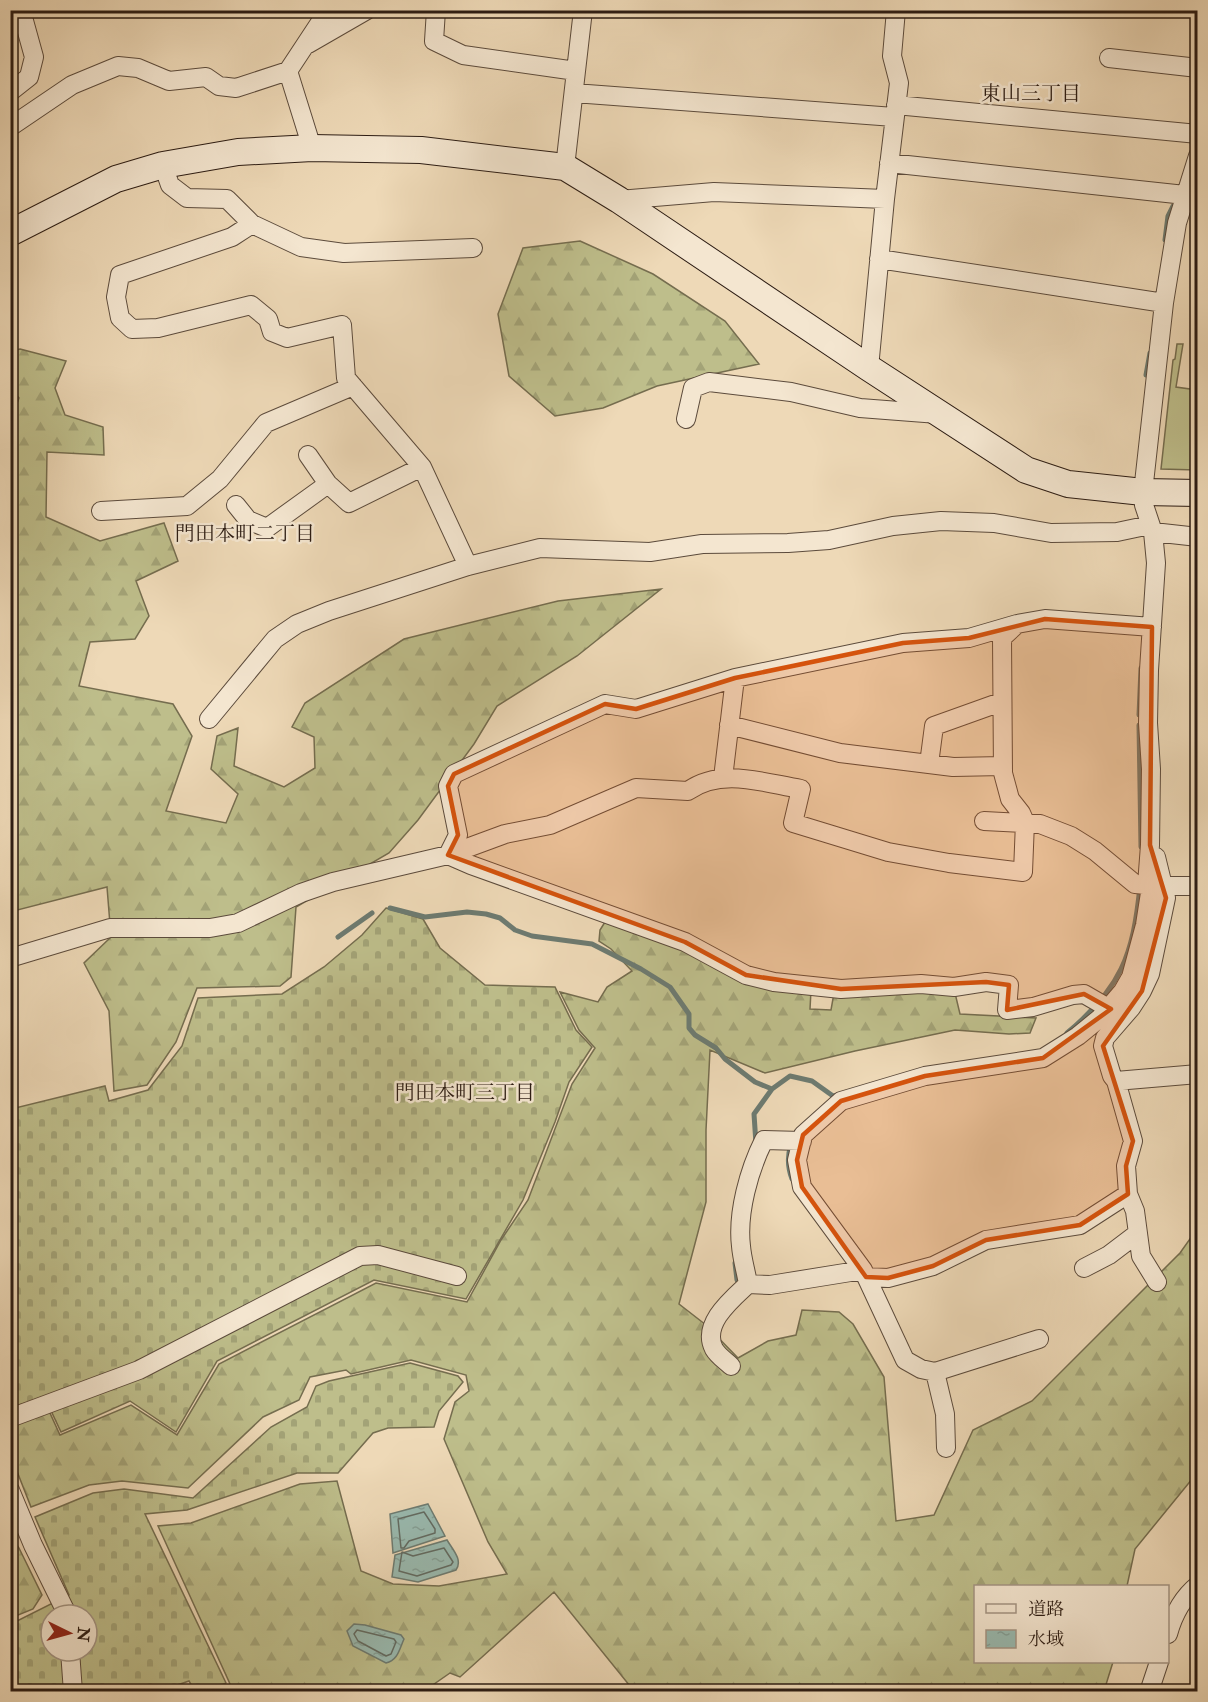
<svg xmlns="http://www.w3.org/2000/svg" width="1208" height="1702" viewBox="0 0 1208 1702" font-family="'IM FELL Double Pica','Noto Serif JP',serif">
<style>
.grass{fill:#bebe8b;stroke:#756d4f;stroke-width:1.5}
.forest{fill:url(#forest-firs);stroke:#756d4f;stroke-width:1.5}
.cemetery{fill:url(#cemetery-stones);stroke:#756d4f;stroke-width:1.5;fill-rule:evenodd}
.water{fill:url(#water-ripples);stroke:#6d7b71;stroke-width:1.5}
.lines{fill:none;stroke-linecap:round;stroke-linejoin:round}
.shore{stroke:#626b62;stroke-width:1.5}
.stream{stroke:#6d7b71;stroke-width:5}
.street-casing{stroke:#5c4b3c;stroke-width:20}
.secondary-casing{stroke:#2c1c13;stroke-width:28}
.street{stroke:#f4e6d0;stroke-width:18}
.secondary{stroke:#f4e6d0;stroke-width:26}
.marked{fill:#d5530d;fill-opacity:0.2;stroke:#d5530d;stroke-width:4.5;stroke-linejoin:round}
.labels{text-anchor:middle;stroke-width:5;stroke-linejoin:round;paint-order:stroke}
.neighbourhood-label{font-size:20px;fill:#2c1c13;stroke:#f4e6d0}
</style>
<defs>
<pattern id="forest-firs" width="22" height="20" patternUnits="userSpaceOnUse" patternTransform="scale(1.5)"><rect width="22" height="20" fill="#bebe8b"/><path d="M5 1l3.5 6h-7zM16 11l3.5 6h-7z" fill="#a3a377"/></pattern>
<pattern id="cemetery-stones" width="16" height="16" patternUnits="userSpaceOnUse" patternTransform="scale(1.5)"><rect width="16" height="16" fill="#bebe8b"/><path d="M2 7V4a2 2 0 0 1 4 0v3zM10 15v-3a2 2 0 0 1 4 0v3z" fill="#a3a377"/></pattern>
<pattern id="water-ripples" width="26" height="14" patternUnits="userSpaceOnUse" patternTransform="scale(1.5)"><rect width="26" height="14" fill="#99bab0"/><path d="M2 4q2-2 4 0t4 0M15 11q2-2 4 0t4 0" fill="none" stroke="#849f96"/></pattern>
</defs>
<rect width="100%" height="100%" fill="#eed9b7"/>
<filter id="stains"><feTurbulence type="fractalNoise" baseFrequency=".00333" numOctaves="4"/><feColorMatrix values="0 0 0 0 .2 0 0 0 0 .09 0 0 0 0 .02 0 0 0 .5 -.17"/></filter>
<radialGradient id="worn" r=".72"><stop offset=".6" stop-color="#630" stop-opacity="0"/><stop offset="1" stop-color="#630" stop-opacity=".3"/></radialGradient>
<path class="grass" d="M1177,344H1183L1176,387L1197,390V470L1161,469L1173,360L1175,359Z"/>
<path class="forest" d="M580,241L653,274L725,321L759,364L657,386L603,408L555,416L509,376L498,314L523,248Z
M20,349L66,361L55,388L65,415L103,427L104,455L47,452L46,517L100,541L164,523L178,561L136,581L149,616L135,639L90,642L79,686L173,704L192,736L166,811L226,823L238,794L211,769L217,736L238,728L234,766L284,787L315,768L314,737L292,727L305,703L404,639L558,601L661,589L577,656L497,706L474,744L418,820L389,853L296,907L291,977L280,986L197,988L176,1042L147,1085L114,1091L109,1011L84,963L111,937L107,887L17,910L11,930L10,416L13,415L19,398L11,389V351Z
M605,922L811,990L810,1009L831,1010L834,993H955L960,1014L1036,1018L1030,1033L1009,1034L955,1030L855,1051L765,1073L710,1050L706,1130V1202L679,1304L706,1325L738,1358L768,1341L796,1335L802,1310L839,1312L853,1324L884,1377L896,1521L934,1515L973,1430L1032,1401L1180,1253L1197,1229V1473L1135,1549L1127,1586H976V1662H1113L1104,1691H634L554,1592L460,1677L450,1673L424,1691H215L230,1684L158,1526L191,1523L300,1484L337,1481L361,1571L393,1584L439,1586L507,1574L488,1542L444,1439L455,1402L469,1391L466,1375L411,1360L351,1374L346,1370L310,1377L299,1400L263,1417L188,1488L122,1481L89,1485L31,1507L11,1456V1429L22,1419L49,1411L60,1435L131,1405L177,1435L219,1364L376,1283L467,1302L501,1240L528,1200L572,1084L595,1048L579,1030L560,992L598,1002L607,987L632,971L611,949L599,941L600,930Z
M11,1536L19,1548L42,1595L33,1609L11,1618Z"/>
<path class="cemetery" d="M386,908L423,919L440,948L485,985L555,987L576,1030L592,1047L569,1082L555,1122L523,1200L466,1299L374,1280L217,1361L176,1432L130,1401L61,1432L45,1398L11,1407V1109L105,1086L109,1101L148,1090L182,1046L198,998L282,994L324,967L362,935Z
M410,1363L458,1376L463,1382L439,1411L434,1427L388,1428L373,1433L338,1473H297L187,1510L145,1514L226,1683L208,1692L195,1691L189,1681L169,1688L171,1691L11,1692V1624L69,1595L35,1517L93,1493L124,1489L193,1498L271,1427L307,1407L316,1386L329,1381ZM51,1615H87V1651H51Z"/>
<path class="water" d="M428,1504L445,1536L393,1553L390,1514Z
M447,1540C453,1550 463,1560 456,1570L418,1582L392,1577L395,1555Z
M354,1624L365,1625L401,1635L404,1639C399,1650 398,1660 386,1663L353,1646L347,1631Z"/>
<g class="lines">
<path class="shore" d="M424,1512L435,1529V1533L409,1541L404,1548H401L398,1519Z
M444,1548L453,1562L451,1565L417,1576L399,1571L402,1552L413,1556Z
M357,1630L394,1639L396,1642L391,1654L386,1656L358,1641L354,1634Z"/>
<path class="stream" d="M1165,240L1168,216L1173,206
M1146,375L1150,353
M1139,715L1141,668
M1139,725L1141,847
M390,908L425,917L467,912L486,914L500,918L515,930L532,936L592,944L641,969L670,987L689,1014V1028L695,1035L716,1048L725,1059L755,1082L772,1089L790,1076L812,1081L833,1096L839,1095
M338,937L372,913
M1067,1033C1121,988 1133,956 1140,886
M756,1144L754,1114L772,1089
M791,1145C787,1156 788,1168 792,1179
M735,1263L737,1280"/>
<g class="street-casing">
<path id="street" d="M436,10L434,41L463,55L576,71
M308,44L367,10
M1109,58L1198,68
M10,92L29,77L34,57L21,10
M574,93L894,117
M896,105L1198,134
M10,127L72,85L118,66L138,68L169,81L206,77L219,86L236,88L288,71
M312,148L288,71L321,21L339,10
M889,163L1185,195
M163,165L170,185L187,198L227,199L252,224L232,237L120,275L116,297L120,318L132,329L158,328L251,305L268,319L272,332L287,338L342,325L346,378L422,467L468,566
M565,167L583,10
M619,200L714,192L885,199
M252,224L301,247L344,253L473,248
M879,259L1164,303
M869,368L885,199L899,83L892,56L896,10
M686,419L693,388L709,382L791,392L860,408L938,414
M308,455L328,484L349,503L422,467
M236,505L248,520L267,528L328,484
M101,511L187,506L220,479L266,423L353,386
M1153,532L1198,537
M209,719L275,639L297,624L329,611L468,566L540,548L650,552L702,544L788,543L829,540L893,526L941,521L994,523L1051,533L1117,532L1150,525
M729,725L840,753L953,767L1003,766
M929,764L934,726L1001,702
M723,778L735,678
M984,821L1040,824L1071,836L1095,851L1135,884L1147,885
M448,855L505,834L550,825L636,788L688,791C721,767 764,783 801,789L793,823L888,852L949,863L1023,872L1025,822L1021,813L1010,799L1003,773L1002,638L1017,624
M448,855L471,865L685,942L746,975L774,982L841,989L921,984L954,987L986,982L1009,985L1007,1010L1033,1007L1073,995L1084,994L1110,1009
M1156,857L1166,898L1150,974L1142,991L1131,1008L1105,1038L1103,1046L1112,1076L1116,1081L1133,1141L1126,1166L1128,1194L1135,1211L1141,1256L1157,1282
M1161,886H1198
M10,958L110,928H210L238,923L301,893L333,882L448,855L458,835L448,786L454,774L605,704L636,709L735,678L903,643L969,638L1017,624L1045,619L1152,627
M1116,1081L1198,1074
M1084,1268L1109,1255L1138,1233
M866,1277L888,1278L933,1266L986,1240L1080,1225L1128,1194
M748,1284L770,1285L863,1270
M1039,1339L935,1372L921,1369L905,1360L863,1270L802,1187L797,1160L803,1135L841,1101L925,1076L1043,1058L1078,1036L1100,1018L1123,991L1131,977L1145,925L1150,893L1147,885L1150,845L1151,769L1148,723L1149,670L1156,563L1153,532L1144,505L1143,492L1164,303L1177,223L1198,156
M731,1366C726,1361 718,1356 714,1349C701,1324 732,1299 748,1284C746,1271 742,1259 741,1246C737,1213 749,1170 764,1140L802,1141
M935,1372L945,1414L946,1448
M10,1418L139,1370L360,1256L378,1255L457,1276
M10,1490L33,1545L65,1610V1615
M1168,1634C1173,1616 1183,1597 1198,1585
M70,1651L73,1692
M1149,1692L1159,1662"/>
</g>
<g class="secondary-casing">
<path id="secondary" d="M10,233L116,179L163,165L238,152L312,148L421,150L565,167L619,200L869,368L1026,470L1068,484L1143,492L1198,493"/>
</g>
<use href="#street" class="street"/>
<use href="#secondary" class="secondary"/>
</g>
<path class="marked" d="M1045,619L1152,627L1150,845L1166,898L1142,991L1103,1046L1133,1141L1126,1166L1128,1194L1080,1225L986,1240L933,1266L888,1278L866,1277L802,1187L797,1160L803,1135L841,1101L925,1076L1043,1058L1111,1009L1084,994L1007,1010L1009,985L986,982L841,989L746,975L685,942L448,855L458,835L448,786L454,774L605,704L636,709L735,678L903,643L969,638Z"/>
<g class="labels">
<g class="neighbourhood-label">
<text x="1031" y="100">東山三丁目</text>
<text x="245" y="540">門田本町二丁目</text>
<text x="465" y="1099">門田本町三丁目</text>
</g>
</g>
<rect width="1208" height="1702" fill="none" stroke="#eed9b7" stroke-width="36"/>
<rect x="12" y="12" width="1184" height="1678" fill="none" stroke="#2c1c13" stroke-width="3"/>
<rect x="18" y="18" width="1172" height="1666" fill="none" stroke="#2c1c13" stroke-width="1.5"/>
<rect x="974" y="1585" width="195" height="78" fill="#f4e6d0" stroke="#a49584" stroke-width="1.5"/>
<rect x="986" y="1604" width="30" height="9" fill="#f4e6d0" stroke="#a49584" stroke-width="1.5"/>
<text x="1028" y="1615" font-size="18" fill="#2c1c13">道路</text>
<rect x="986" y="1630" width="30" height="18" fill="url(#water-ripples)" stroke="#a49584" stroke-width="1.5"/>
<text x="1028" y="1645" font-size="18" fill="#2c1c13">水域</text>
<g transform="translate(69 1633) rotate(95)"><circle r="28" fill="#f4e6d0" stroke="#a49584" stroke-width="1.5"/>
<path d="M0-4.5L10 22L0 15L-10 22Z" fill="#8f2418"/>
<text y="-9" font-size="16" font-weight="bold" text-anchor="middle" fill="#2c1c13">N</text>
</g>
<rect width="100%" height="100%" filter="url(#stains)"/>
<rect width="100%" height="100%" fill="url(#worn)"/>
</svg>
